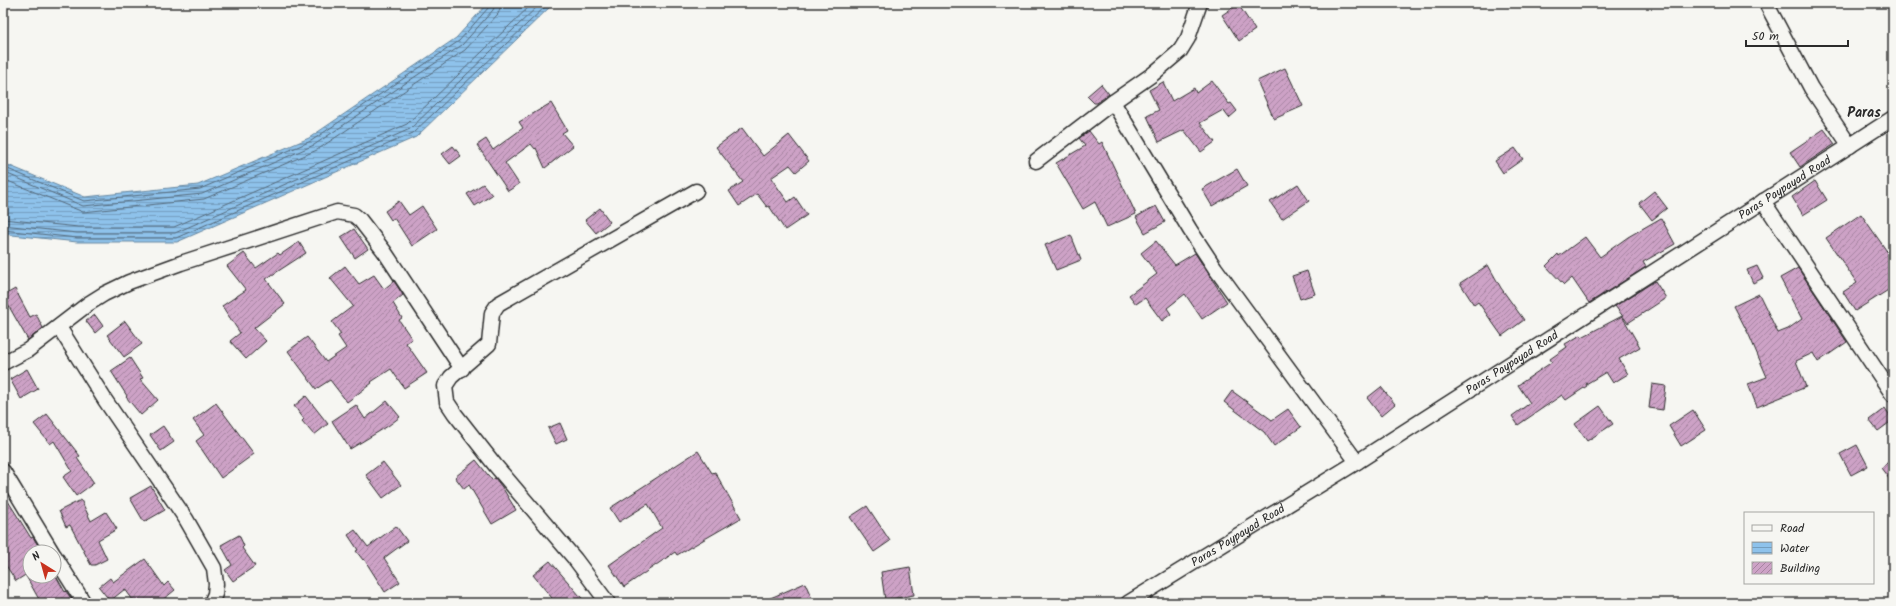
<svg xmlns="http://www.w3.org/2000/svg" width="1896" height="606" viewBox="0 0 1896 606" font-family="Kalam,sans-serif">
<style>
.water{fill:url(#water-rules);stroke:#66869e}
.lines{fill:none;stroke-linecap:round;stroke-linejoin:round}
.shore{stroke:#536778;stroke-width:1}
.building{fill:url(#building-hatch);stroke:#2b2b2b}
.street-casing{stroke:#2b2b2b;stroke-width:17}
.street{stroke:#f6f6f2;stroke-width:14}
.labels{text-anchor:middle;stroke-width:3;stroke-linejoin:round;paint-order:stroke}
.street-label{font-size:12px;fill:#2b2b2b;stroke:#f6f6f2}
.quarter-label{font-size:14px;font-weight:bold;fill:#2b2b2b;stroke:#f6f6f2}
</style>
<defs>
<pattern id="water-rules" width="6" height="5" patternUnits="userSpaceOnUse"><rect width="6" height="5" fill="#8ec2eb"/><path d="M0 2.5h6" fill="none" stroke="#749ebf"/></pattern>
<pattern id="building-hatch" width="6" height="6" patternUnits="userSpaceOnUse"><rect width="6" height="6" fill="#cda2c6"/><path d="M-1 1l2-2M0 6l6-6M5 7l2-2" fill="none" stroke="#a784a1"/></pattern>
</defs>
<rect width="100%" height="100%" fill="#f6f6f2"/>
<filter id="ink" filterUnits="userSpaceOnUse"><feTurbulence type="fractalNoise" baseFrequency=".025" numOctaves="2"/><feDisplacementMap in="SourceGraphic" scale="8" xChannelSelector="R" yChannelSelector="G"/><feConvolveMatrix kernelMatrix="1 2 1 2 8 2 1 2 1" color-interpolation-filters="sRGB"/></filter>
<g filter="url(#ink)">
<path class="water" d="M488,3H554L416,137L177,242H77L3,234V163L85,197L198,185L309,138L456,38Z"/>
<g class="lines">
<path class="shore" d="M3,167L84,201L200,189L311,141L459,41L489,7L491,3
M3,172L83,206L202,194L314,145L462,45L493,10L496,3
M3,179L83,212L204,199L317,150L465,50L498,14L502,3
M3,219L78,227H174L407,124L533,3
M3,225L77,233H175L410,129L541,3
M3,230L77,238H176L413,133L549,3"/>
</g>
<path class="building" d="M1238,4L1255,30L1239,41L1222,15Z
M1285,68L1303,106L1274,119L1257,81Z
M1212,81L1229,104L1231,103L1237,111L1229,118L1223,110L1200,123L1215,142L1201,152L1184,130L1159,142L1147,116L1159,110L1149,90L1163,82L1172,101L1194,88L1196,93Z
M1101,84L1109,94L1097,103H1094L1087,96Z
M551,103L567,130L562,133L573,146L545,168L536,148L535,149L531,144L505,163L519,184L508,191L477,145L486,139L493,150L523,128L519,122Z
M742,128L763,156L789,135L809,161L796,172L790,165L771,178L788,202L795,197L807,215L785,230L769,206L767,207L757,194L739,206L729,191L743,182L716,147Z
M1824,129L1835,144L1800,167L1790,152Z
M1089,131L1099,144L1102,142L1136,214L1107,227L1095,202L1083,209L1056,163L1085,146L1079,138Z
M453,146L461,156L450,164L442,154Z
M1515,148L1523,159L1503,173L1495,161Z
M1237,169L1247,186L1212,206L1202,189Z
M1815,181L1827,200L1803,215L1792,197Z
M483,184L492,195L475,206L467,194Z
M1298,184L1309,201L1282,219L1270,202Z
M1654,191L1667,208L1652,220L1639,203Z
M399,201L409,215L422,206L437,229L412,246L394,218L391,220L385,211Z
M1156,206L1165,222L1145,233L1136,217Z
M600,208L610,222L596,233L585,220Z
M1861,214L1893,260V287L1855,311L1843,292L1857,283L1826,238Z
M1661,218L1675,244L1643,262L1646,267L1589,303L1572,278L1564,285L1546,266L1558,254L1559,256L1585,237L1600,257L1628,237Z
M354,229L368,249L355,258L341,237Z
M1071,235L1081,260L1056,270L1045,245Z
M1156,241L1175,265L1195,253L1227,302L1202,319L1185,294L1167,308L1171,314L1162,321L1145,298L1136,304L1129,295L1157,274L1141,253Z
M299,242L306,253L266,279L285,304L254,328L266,341L246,359L230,341L240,333L222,306L246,290L227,266L244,253L256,268L278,253L280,255Z
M1488,265L1501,288L1524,320L1502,336L1478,302L1474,305L1460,283Z
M345,266L359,284L374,275L384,289L394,281L403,295L393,303L402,318L399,320L412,339L406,343L427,373L404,388L391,369L371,382L372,383L347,402L330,380L316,389L288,351L307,337L326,362L346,348L338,336L341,334L332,322L353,306L330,278Z
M1757,266L1763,278L1753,283L1747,270Z
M1798,268L1847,342L1818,362L1813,353L1796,361L1806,387L1757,407L1748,384L1767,377L1749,335L1734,306L1759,294L1778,333L1788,329L1802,319L1780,278Z
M1307,271L1315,294L1300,299L1292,276Z
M1655,281L1666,298L1628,323L1615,306Z
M15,289L30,317L36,314L43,328L28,340L3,296Z
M95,315L103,326L95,333L86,321Z
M1622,316L1640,347L1619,359L1628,374L1613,383L1606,372L1586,384L1587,386L1566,400L1562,395L1518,425L1512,416L1530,403L1518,385L1552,362L1550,359L1567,347L1565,344L1581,335L1582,337Z
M125,321L142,344L124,357L107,335Z
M130,358L143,378L140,379L158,400L141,415L126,397L127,396L111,371Z
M27,369L38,389L21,399L10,379Z
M1652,384L1666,386L1663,410L1649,408Z
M1381,387L1395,404L1381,416L1367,398Z
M1232,391L1272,420L1288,409L1301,427L1274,446L1264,432L1224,402Z
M306,396L328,424L314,435L302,421L304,419L294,406Z
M387,401L400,417L388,426L350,449L332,421L356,405L365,419Z
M216,403L254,454L221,478L196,441L204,435L193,420Z
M1600,406L1613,424L1587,441L1575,424Z
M1885,408L1893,420L1878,431L1869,420Z
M1693,410L1706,430L1681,446L1669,426Z
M47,414L80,456L77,458L94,483L76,496L63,477L72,471L54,441L50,444L34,424Z
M560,423L567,439L556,444L548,428Z
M163,426L174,442L161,451L150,435Z
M1857,445L1868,466L1851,475L1840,454Z
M698,451L712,473L715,472L741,518L677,555L675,552L624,587L609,565L662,528L648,504L619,522L610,508Z
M1893,458V484L1881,468Z
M476,460L492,480L495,478L502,487L516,510L492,524L469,485L464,489L455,477Z
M383,462L401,485L383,498L366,475Z
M151,486L165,510L144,522L130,498Z
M3,493L31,538L33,537L42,552H30V572L16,581L3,561Z
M81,500L91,521L106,512L117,529L98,540L107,559L95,565H91L70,525L66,527L59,511Z
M867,506L890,541L874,552L850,517Z
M396,526L407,541L384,558L400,582L385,592L364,559L363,560L356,551L358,550L348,535L355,530L368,547Z
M239,535L244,546L242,548L255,566L233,581L225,570L232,565L221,545Z
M145,559L164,586L168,582L175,590L159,603H135L125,589L110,601L99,587L110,578L113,582Z
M550,561L586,603H556L533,575Z
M910,567L914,595L885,600L881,572Z
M26,576H56L65,592L66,591L74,603H41Z
M805,583L814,603H759Z"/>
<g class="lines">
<g class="street-casing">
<g id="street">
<path d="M1766,3L1811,88L1850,146"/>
<path d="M1113,102L1190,230L1215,268L1357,462"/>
<path d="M1036,161L1113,102L1153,74L1180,51L1188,38L1200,3"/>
<path d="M1763,201L1893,395"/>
<path d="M59,327L105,400L186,519L214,568L216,584L215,594L211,603"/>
<path d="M3,363L28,350L88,304L104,294L129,282L181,263L337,212L354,215L360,220L384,251L462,369"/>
<path d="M3,471L52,552"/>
<path d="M54,555L84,603"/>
<path d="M608,603L575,559L495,465L455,414L447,402L445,386L451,377L489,344L492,313L498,304L696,191"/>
<path id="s1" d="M1128,603L1357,462L1893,118"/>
</g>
</g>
<use href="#street" class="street"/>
</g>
</g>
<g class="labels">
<g class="street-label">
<text dy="4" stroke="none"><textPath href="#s1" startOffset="777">Paras Paypayad Road</textPath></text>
<text dy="4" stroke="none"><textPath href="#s1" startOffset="453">Paras Paypayad Road</textPath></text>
<text dy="4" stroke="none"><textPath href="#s1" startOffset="129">Paras Paypayad Road</textPath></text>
</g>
<g class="quarter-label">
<text x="1864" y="117">Paras</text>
</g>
</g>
<rect width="1896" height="606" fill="none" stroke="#f6f6f2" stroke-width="16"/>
<rect x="8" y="8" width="1880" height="590" fill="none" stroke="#2b2b2b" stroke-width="1.5" filter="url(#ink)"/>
<rect x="1744" y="512" width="130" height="72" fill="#f6f6f2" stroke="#a5a5a2"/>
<rect x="1752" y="525" width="20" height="6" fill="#f6f6f2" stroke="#a5a5a2"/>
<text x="1780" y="532" font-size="12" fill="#2b2b2b">Road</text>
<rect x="1752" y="542" width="20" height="12" fill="url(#water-rules)" stroke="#a5a5a2"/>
<text x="1780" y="552" font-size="12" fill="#2b2b2b">Water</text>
<rect x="1752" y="562" width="20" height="12" fill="url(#building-hatch)" stroke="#a5a5a2"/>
<text x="1780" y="572" font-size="12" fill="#2b2b2b">Building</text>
<g transform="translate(42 564) rotate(323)"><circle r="19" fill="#f6f6f2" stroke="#a5a5a2"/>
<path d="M0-3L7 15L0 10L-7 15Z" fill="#c8321e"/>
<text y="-6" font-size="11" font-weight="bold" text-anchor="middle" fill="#2b2b2b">N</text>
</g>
<path d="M1746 40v6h102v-6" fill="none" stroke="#2b2b2b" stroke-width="2"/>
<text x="1752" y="40" font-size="12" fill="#2b2b2b" stroke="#f6f6f2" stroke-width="3" paint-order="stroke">50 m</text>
</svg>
